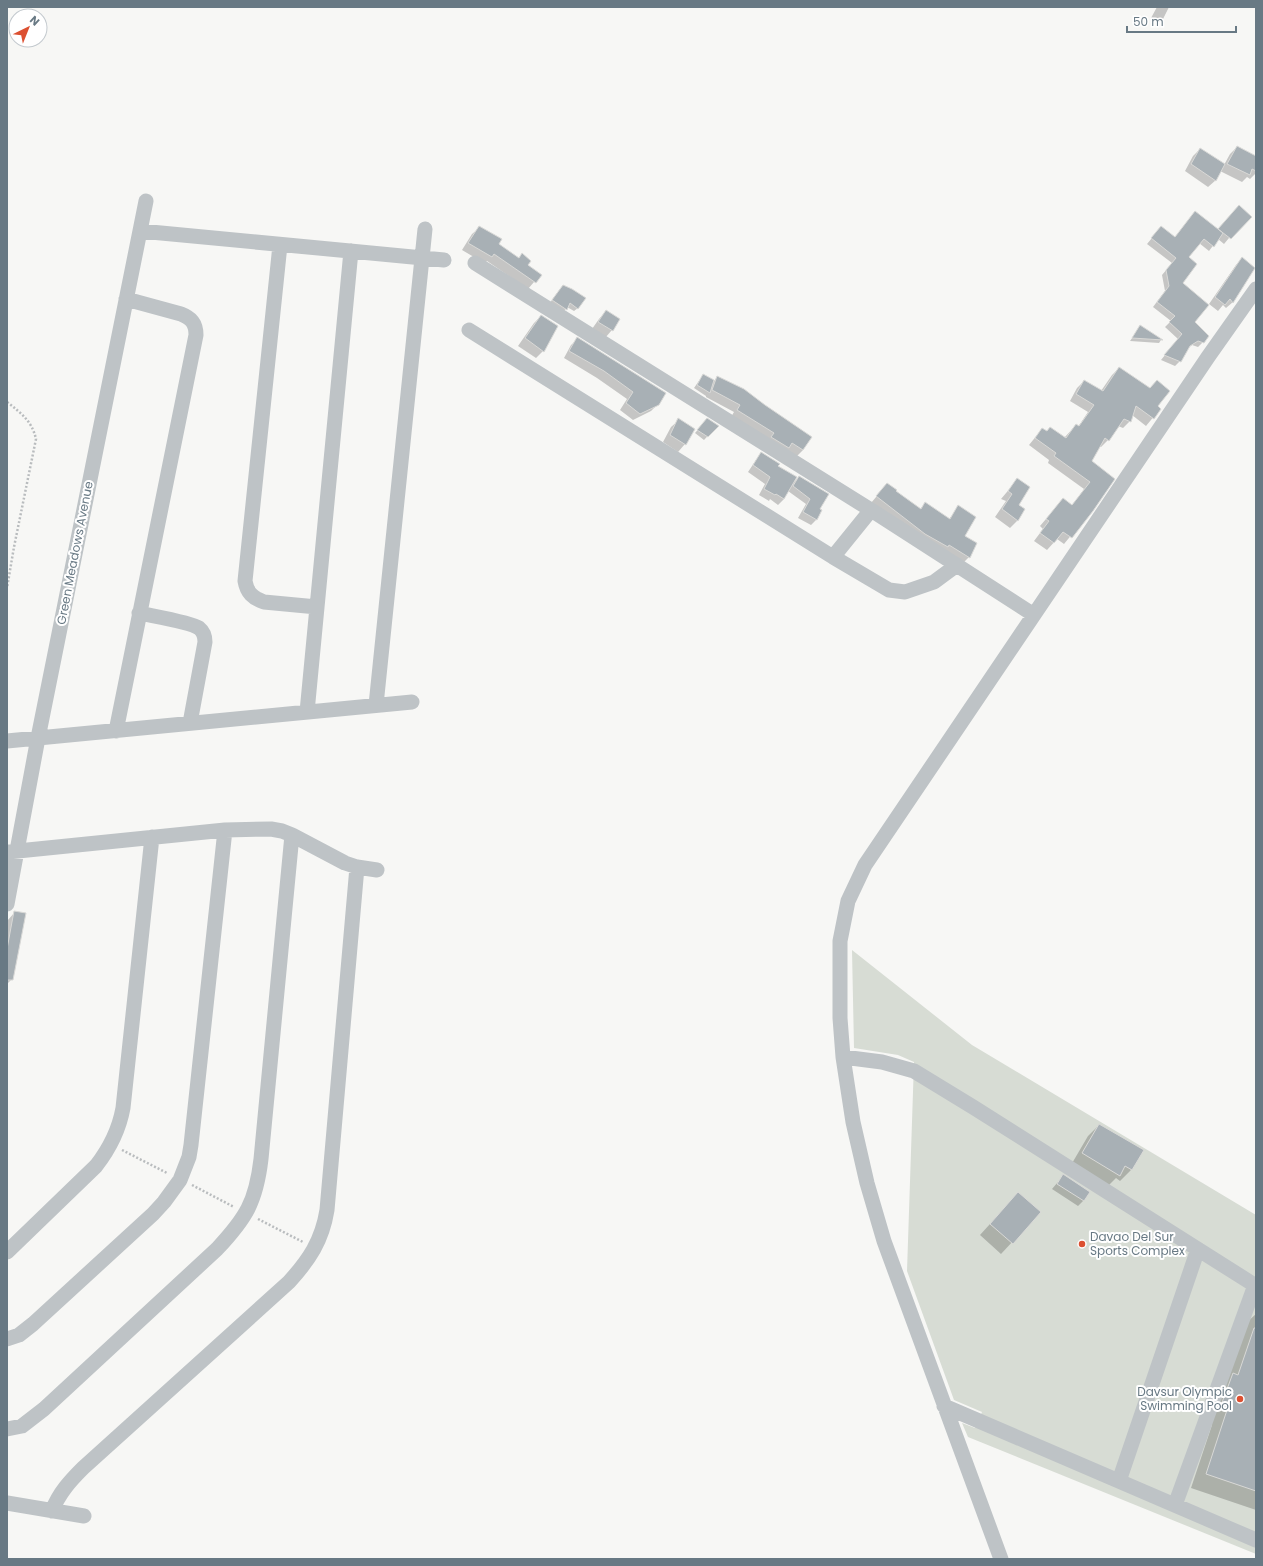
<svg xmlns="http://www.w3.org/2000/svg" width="1263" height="1566" viewBox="0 0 1263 1566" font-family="Poppins,sans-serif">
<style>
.green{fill:#d7dcd4}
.shadow{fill:#0003}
.building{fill:#a8b0b5;stroke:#d9d9d7}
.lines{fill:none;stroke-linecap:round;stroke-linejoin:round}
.path{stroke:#b9bcbe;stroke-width:2.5;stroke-dasharray:2 2;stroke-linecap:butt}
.minor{stroke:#bec3c6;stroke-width:15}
.poi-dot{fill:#dc5031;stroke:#fff;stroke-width:1.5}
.labels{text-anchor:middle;stroke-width:4;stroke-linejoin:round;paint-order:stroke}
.street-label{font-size:12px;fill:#687984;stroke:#fff}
.poi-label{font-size:12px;fill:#687984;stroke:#fff;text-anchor:start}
</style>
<rect width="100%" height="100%" fill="#f7f7f5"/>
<path class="green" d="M852,950L972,1045L1256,1215V1554L968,1437L962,1423L975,1428L982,1412L954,1400L907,1271L914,1062L898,1055L854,1048Z"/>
<path class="shadow" d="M1157,7H1169L1163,19L1160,22L1151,18Z
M1237,147L1256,157V173L1250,179L1247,177L1242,182L1220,171L1216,180L1208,187L1185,171L1193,156L1200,149L1224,165L1230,154Z
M1240,205L1229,238L1224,244L1218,239L1209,251L1199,243L1187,257L1182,283L1194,322L1203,342L1198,347L1192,345L1188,348L1180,361L1175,366L1161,360L1178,339L1165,327L1171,321L1153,307L1165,291L1162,275L1172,263L1147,244L1161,227L1175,238L1195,212L1217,230Z
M479,228L518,259L522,255L527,266L540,275L528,289L487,261L484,263L462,250L472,234Z
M1242,259L1233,302L1226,308L1223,305L1218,311L1209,304L1236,265Z
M560,289L578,308L574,311L567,307L563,312L549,304Z
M606,311L619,319L612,330L605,338L592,329L599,319Z
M541,316L543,351L536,358L518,346L534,323Z
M1140,327L1161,340L1159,343L1130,341Z
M578,339L658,404L651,411L633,420L620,410L627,399L597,378L564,358L571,345Z
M1119,368L1160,409L1146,426L1132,415L1130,421L1123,428L1118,426L1108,440L1101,447L1099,446L1091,461L1092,510L1064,544L1057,539L1047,550L1034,541L1043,529L1040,526L1063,499L1072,506L1084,489L1048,463L1049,460L1029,445L1042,429L1046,432L1050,428L1064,438L1076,425L1078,427L1088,412L1070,401L1077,388L1084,381L1101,391L1112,375Z
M703,375L714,381L717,377L803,450L796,457L731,417L734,412L706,397V396L694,388Z
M679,420L693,429L685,444L678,452L663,442L671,427Z
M704,423L717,426L704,440L695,433Z
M762,454L794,482L799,477L818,509L821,510L816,520L811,525L798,518L806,504L788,491L784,499L778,505L770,499L769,501L759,495L765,484L748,472L756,460Z
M1017,480L1018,520L1010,528L995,517L1006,501L1001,499Z
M887,484L895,492L920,509L925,504L949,519L959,507L969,557L963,563L871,503Z
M15,912L12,979L7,984V921Z
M1099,1125L1131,1170L1120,1181L1116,1178L1108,1186L1071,1165L1088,1136Z
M1063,1176L1084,1200L1078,1206L1052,1189Z
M1018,1193L1040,1212L1001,1254L980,1235Z
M1256,1314V1510L1191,1488L1212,1425L1206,1423L1246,1323Z"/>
<path class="building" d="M1237,146L1256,156V171L1252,169L1250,175L1227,164Z
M1200,148L1225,164L1216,181L1191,164Z
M1239,205L1252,217L1231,239L1218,229Z
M1195,211L1223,233L1214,247L1204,239L1189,257L1197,264L1183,283L1209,305L1195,322L1209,336L1204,343L1198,341L1190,346L1181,362L1164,355L1182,334L1169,322L1175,316L1157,302L1169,286L1166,270L1176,258L1151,238L1161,226L1175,237Z
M479,226L502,239L499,244L519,258L522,253L531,261L528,265L542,275L536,283L494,254L492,257L468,243Z
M1242,257L1255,268L1233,303L1230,299L1225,305L1215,297Z
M563,285L572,289L586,298L578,309L570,303L567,310L552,300Z
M606,310L620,319L613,331L598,322Z
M541,315L558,326L544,352L525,338Z
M1140,325L1163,340L1132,338Z
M577,337L666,393L659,405L640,414L626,403L633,392L604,371L569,351Z
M1119,367L1150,388L1157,380L1170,391L1158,406L1161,409L1154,419L1136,406L1131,422L1124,419L1109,441L1105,438L1092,461L1115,479L1093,511L1072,538L1063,532L1054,543L1040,533L1049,521L1046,519L1063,498L1072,505L1090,482L1054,456L1056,453L1035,438L1042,428L1047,431L1050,427L1066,438L1076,424L1079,426L1094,405L1076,394L1084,380L1103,391Z
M703,374L714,380L710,393L697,385Z
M717,376L744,389L765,405L812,437L803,450L792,443L789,448L771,437L774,433L737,410L740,405L712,390Z
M678,418L695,429L686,445L670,435Z
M707,418L719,426L708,437L697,430Z
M761,452L780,464L778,466L797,477L784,499L776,494L775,495L764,489L770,477L753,465Z
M799,476L829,494L820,509L822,510L817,520L803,512L810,499L793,486Z
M1017,478L1030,487L1019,505L1025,509L1018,521L1002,509L1012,494L1008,491Z
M887,483L897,490L896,491L921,509L925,502L950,519L958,505L976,517L965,536L977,543L970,558L949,545L948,547L925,534L876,496Z
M14,911L26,913L13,980H7V949Z
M1099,1124L1144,1150L1132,1170L1125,1166L1120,1176L1082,1153Z
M1063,1174L1090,1192L1084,1201L1057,1184Z
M1018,1192L1041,1212L1013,1244L990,1224Z
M1254,1328H1256V1491L1206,1474L1227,1410L1220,1408L1233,1373L1238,1375Z"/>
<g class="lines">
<path class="path" d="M7,402C21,413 32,421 36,439L14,547L7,588
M122,1150L167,1173
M192,1185L234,1207
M258,1219L303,1242"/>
<path class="minor" d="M140,231L444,260
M280,245L245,581C247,593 253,598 264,602L317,607
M475,263L871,510L1034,615
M469,330L833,557L889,590L905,592L934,582L957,565
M833,557L871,510
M139,613C152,616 190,622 199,628C204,632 205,636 205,642L190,723
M376,705L425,229
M307,712L351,251
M116,731L196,335C196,323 191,318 181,314L126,299
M7,741L412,702
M8,852L225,830L271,829L282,831L292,835L345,863L357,867L377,870
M7,904L38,738L146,201
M843,1057L882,1062L914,1071L973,1107L1256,1286
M7,1252L96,1166C110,1148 119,1130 123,1108L152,837
M7,1339L19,1335L33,1324L153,1214L164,1202L180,1180L189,1157L191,1145L225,830
M944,1406L1256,1540
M7,1429L22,1426L44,1409L217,1249C246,1218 256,1202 261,1159L292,835
M1119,1481L1198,1249
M7,1503L84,1516
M1175,1505L1255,1285
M52,1511C59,1493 70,1481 83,1468L289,1282C309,1260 322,1241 327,1210L357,867
M1001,1559L884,1241L867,1183L853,1122L843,1057L840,1018V941L848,901L865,865L1208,357L1256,289"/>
</g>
<g class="poi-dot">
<circle cx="1082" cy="1244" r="4"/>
<circle cx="1240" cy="1399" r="4"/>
</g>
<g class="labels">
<g class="street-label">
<text transform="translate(75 553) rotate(-79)" y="4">Green Meadows Avenue</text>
</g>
<g class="poi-label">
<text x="1090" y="1241">Davao Del Sur<tspan x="1090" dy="14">Sports Complex</tspan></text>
<text x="1232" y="1396" text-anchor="end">Davsur Olympic<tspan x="1232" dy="14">Swimming Pool</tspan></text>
</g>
</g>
<rect width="1263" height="1566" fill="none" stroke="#687984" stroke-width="16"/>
<g transform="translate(28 28) rotate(43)"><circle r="19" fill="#ffffff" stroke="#c3c9ce"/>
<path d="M0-3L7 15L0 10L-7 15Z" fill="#dc5031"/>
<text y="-6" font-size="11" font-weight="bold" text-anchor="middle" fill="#687984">N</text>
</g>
<path d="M1127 26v6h109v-6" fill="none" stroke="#687984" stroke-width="2"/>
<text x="1133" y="26" font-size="12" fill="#687984" stroke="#ffffff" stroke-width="3" paint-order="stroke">50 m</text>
</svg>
